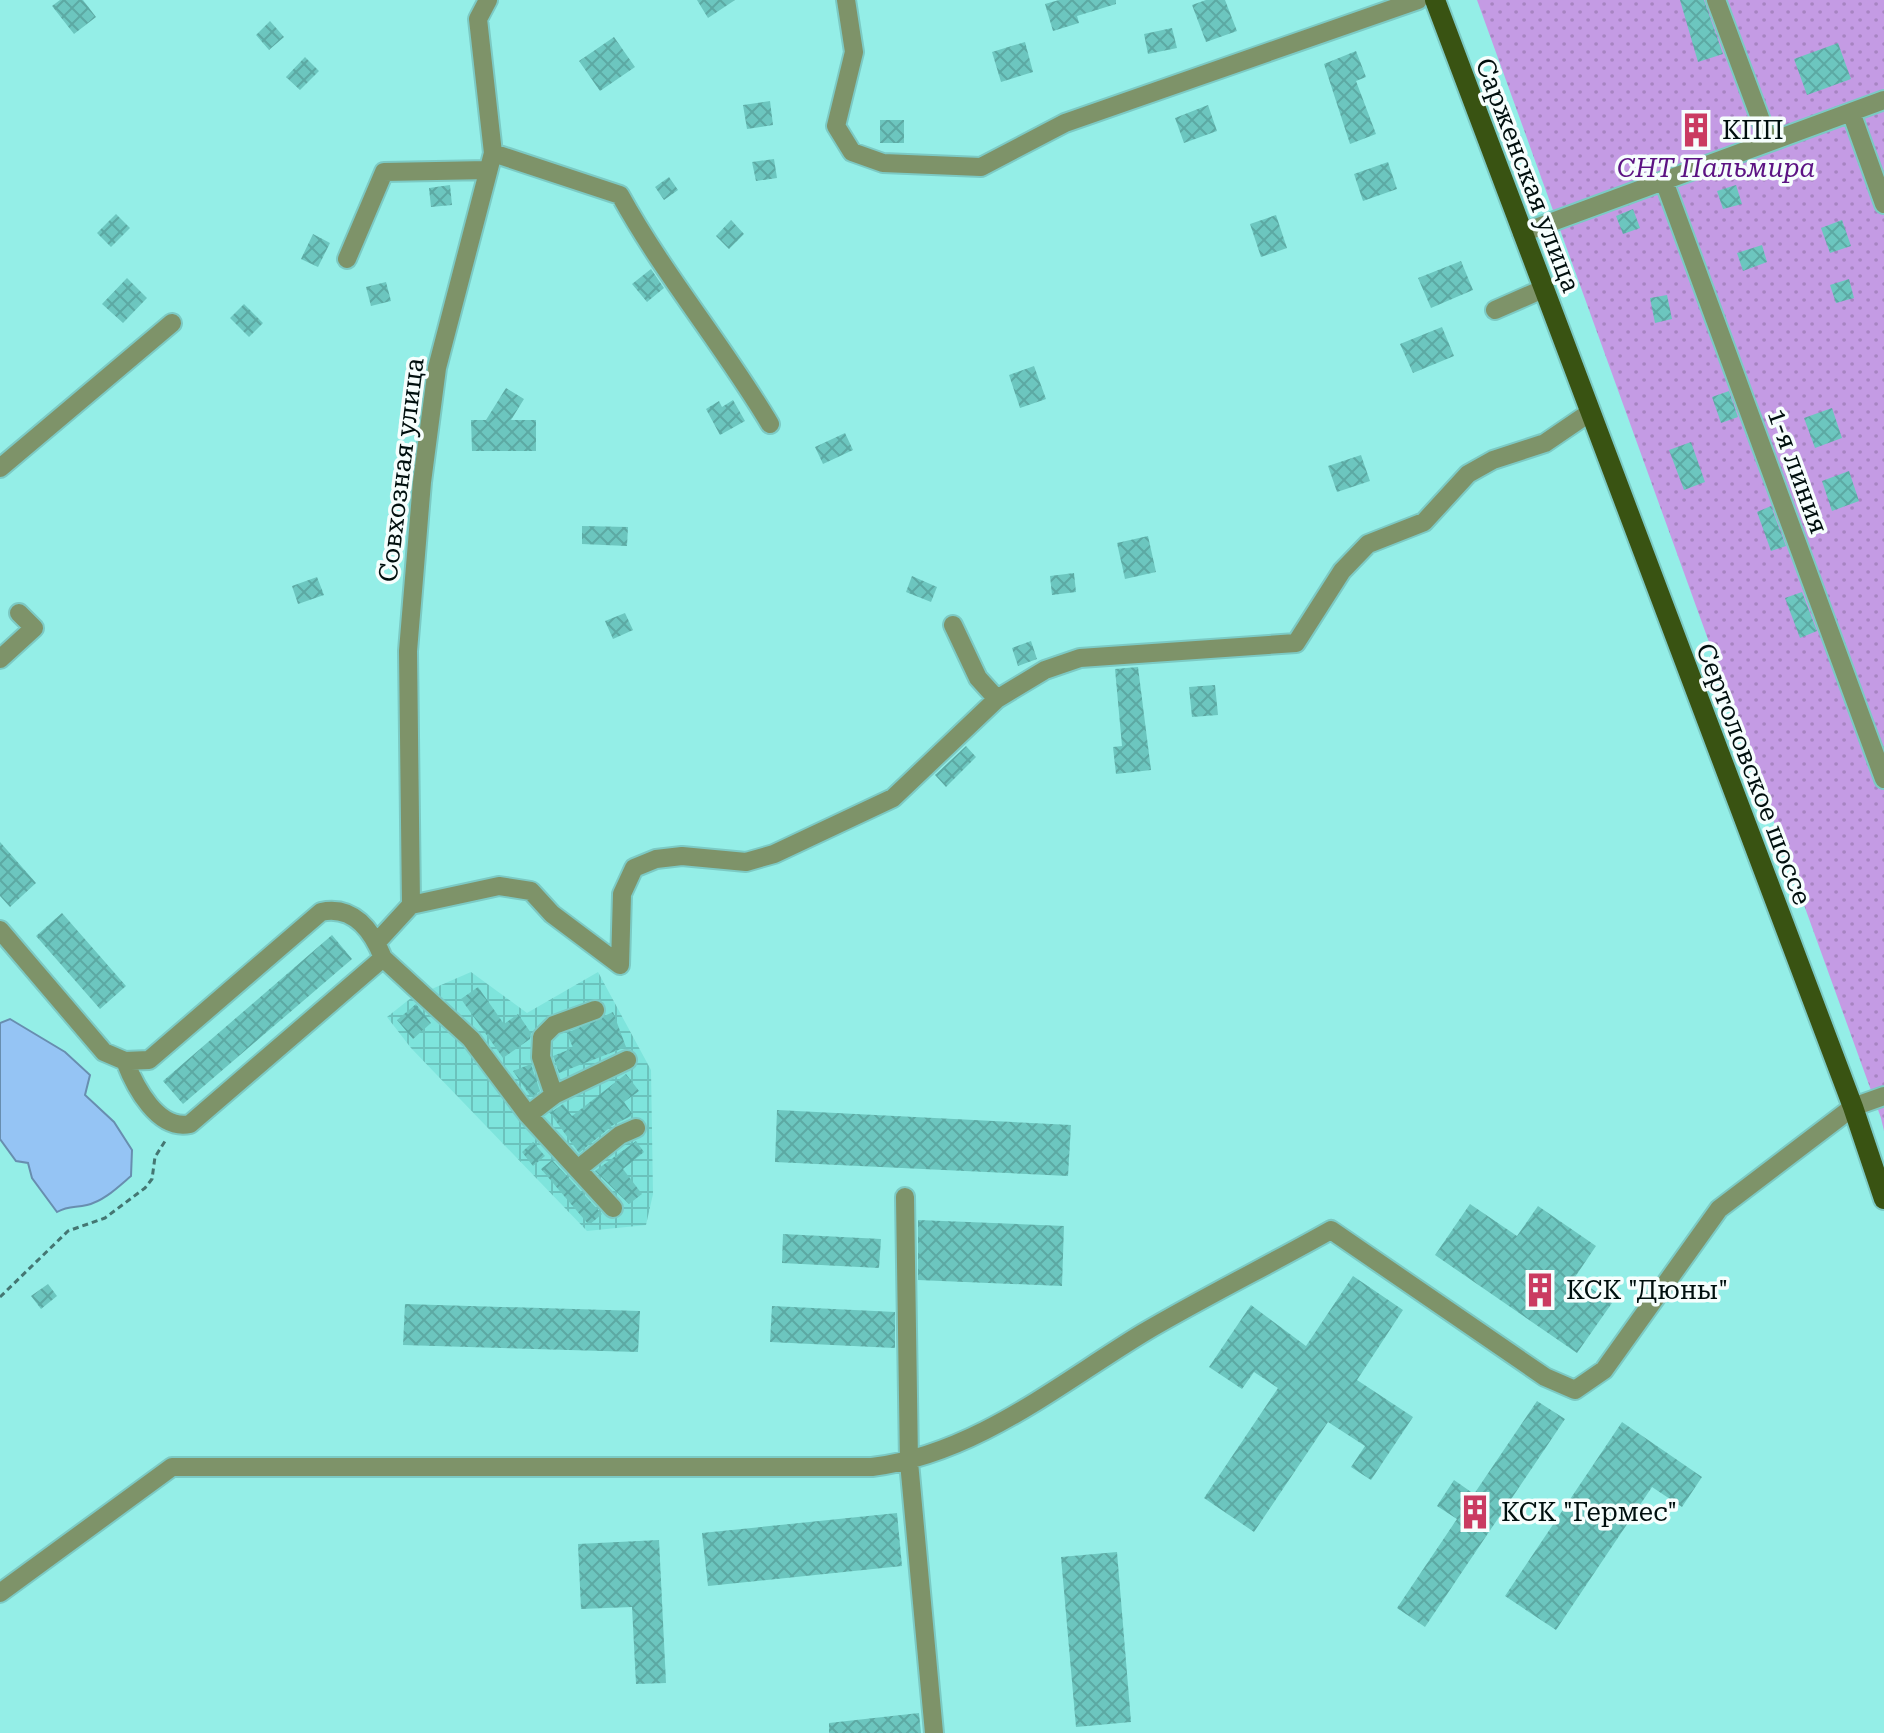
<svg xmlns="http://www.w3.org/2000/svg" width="1884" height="1733" viewBox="0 0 1884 1733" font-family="'Roboto Serif',serif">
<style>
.industrial{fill:url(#industrial-grid)}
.grass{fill:url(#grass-dots)}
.water{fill:#95c4f4;stroke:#688eaf;stroke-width:2}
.building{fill:url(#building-cross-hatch)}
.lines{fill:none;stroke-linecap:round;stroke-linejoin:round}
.minor-casing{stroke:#7ccac4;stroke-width:22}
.major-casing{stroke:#7ccac4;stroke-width:24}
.path{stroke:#447672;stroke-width:3;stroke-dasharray:6 4;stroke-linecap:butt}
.minor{stroke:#7e9369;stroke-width:18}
.major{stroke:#395312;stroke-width:20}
.labels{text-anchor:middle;stroke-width:7;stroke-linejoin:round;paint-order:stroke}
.poi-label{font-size:26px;fill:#000f0e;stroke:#f6fefd;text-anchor:start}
.park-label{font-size:26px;font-style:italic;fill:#5c1383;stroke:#f6fefd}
.street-label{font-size:26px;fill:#000f0e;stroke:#f6fefd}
</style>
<defs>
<pattern id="industrial-grid" width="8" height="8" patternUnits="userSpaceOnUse" patternTransform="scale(2)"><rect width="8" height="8" fill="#7ee4dc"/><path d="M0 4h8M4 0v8" fill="none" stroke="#6bc2bc"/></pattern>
<pattern id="grass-dots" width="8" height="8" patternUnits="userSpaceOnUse" patternTransform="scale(2)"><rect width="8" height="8" fill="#c49be4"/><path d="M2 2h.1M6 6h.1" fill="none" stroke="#a784c2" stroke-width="1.8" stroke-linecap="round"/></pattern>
<pattern id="building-cross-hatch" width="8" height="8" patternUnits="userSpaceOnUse" patternTransform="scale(2)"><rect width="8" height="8" fill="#6cc6bf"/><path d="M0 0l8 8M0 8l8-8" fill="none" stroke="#5ca9a3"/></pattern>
</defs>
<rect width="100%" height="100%" fill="#94eee7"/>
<path class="industrial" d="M471,972L527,1013L598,972L651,1070L653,1194L646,1225L587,1231L411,1048L387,1017L411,998Z"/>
<path class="grass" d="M1477,0H1884V1131L1881,1118Z"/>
<path class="water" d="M10,1019L65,1052L90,1075L85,1095L114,1122L132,1150L131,1176C118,1187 104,1201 87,1205C75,1208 69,1205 57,1212L32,1178L28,1163L16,1161L0,1139V1023Z"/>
<path class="building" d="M60,0H83L96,17L74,34L52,6Z
M697,0H735L708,18Z
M1059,0H1116V4L1077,16L1079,23L1053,31L1045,4Z
M1206,0H1225L1237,31L1206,42L1192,5Z
M1680,0H1704L1723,54L1698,62Z
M270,21L284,37L269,50L256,35Z
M1172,28L1177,48L1148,54L1144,34Z
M614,37L635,67L600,91L579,61Z
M1025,42L1033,72L1001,82L992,52Z
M1838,43L1851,79L1807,95L1794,59Z
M1356,51L1366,77L1356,81L1376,134L1350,144L1324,64Z
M305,57L319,71L300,90L286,77Z
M770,101L773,125L747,129L743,105Z
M1208,105L1217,131L1184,143L1175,118Z
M1688,119L1706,122L1704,141L1685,138Z
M880,120H904V143H880Z
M774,159L777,178L756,181L752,162Z
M1388,162L1397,189L1363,201L1354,174Z
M669,177L678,190L664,200L655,187Z
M450,185L452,205L431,207L429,188Z
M1736,185L1742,204L1723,209L1717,191Z
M1633,209L1640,228L1623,234L1616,216Z
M116,214L130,228L111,247L97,233Z
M1276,215L1287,248L1261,257L1250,224Z
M731,220L744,234L729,249L716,236Z
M1842,220L1851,246L1830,253L1821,228Z
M313,234L330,243L318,267L301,259Z
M1762,245L1767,262L1743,271L1737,253Z
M1461,261L1473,290L1431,308L1418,278Z
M651,269L664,288L647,302L632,284Z
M127,278L147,298L123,323L102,304Z
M1849,279L1854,298L1836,303L1830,285Z
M386,282L391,301L371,306L366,287Z
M1667,295L1672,319L1655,323L1650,298Z
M244,304L263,323L249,337L230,318Z
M1442,327L1454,356L1413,373L1400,344Z
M1034,366L1046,399L1020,408L1009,375Z
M506,388L524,399L511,420H536V451H472L471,420H486Z
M1729,391L1738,417L1721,423L1712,397Z
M733,400L745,421L720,435L706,409L719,401L722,407Z
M1832,408L1842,438L1815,448L1804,418Z
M845,433L853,450L823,464L815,447Z
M1691,442L1705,482L1684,490L1669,450Z
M1361,455L1370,481L1337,492L1328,466Z
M1849,471L1859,501L1832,511L1822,481Z
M1771,506L1786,546L1771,551L1757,512Z
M582,526L628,527L627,546L582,544Z
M1148,536L1156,572L1125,579L1117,543Z
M1074,573L1076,592L1052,595L1050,576Z
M912,576L937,587L931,602L906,592Z
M317,577L324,595L298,604L292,586Z
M1802,592L1817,631L1800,638L1785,598Z
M625,613L633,630L613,639L605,621Z
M1031,641L1037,659L1018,666L1012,648Z
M1138,667L1151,770L1116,774L1113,747L1122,746L1115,669Z
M1215,685L1218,715L1192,717L1189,687Z
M966,746L976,757L946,787L935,775Z
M0,842L36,883L10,907L0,896Z
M62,913L126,986L100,1009L36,936Z
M332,935L352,959L183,1104L163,1081Z
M478,987L504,1024L518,1014L531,1033L530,1039L503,1058L461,999Z
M416,1004L431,1023L413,1039L397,1020Z
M613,1012L626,1047L559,1073L553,1056L573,1048L567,1033Z
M531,1064L540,1091L531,1097L513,1071Z
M626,1074L639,1091L624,1102L633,1115L613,1125L579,1153L550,1113L563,1104L572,1116Z
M777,1110L1071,1125L1068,1176L775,1162Z
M636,1141L644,1152L623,1169L642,1194L629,1204L595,1171Z
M533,1142L545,1156L533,1166L522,1152Z
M552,1160L602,1214L589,1225L541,1169Z
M1470,1204L1517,1236L1538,1206L1596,1246L1575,1277L1612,1303L1577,1353L1435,1255Z
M918,1220L1064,1226L1062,1286L918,1280Z
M783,1234L881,1239L879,1268L782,1263Z
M1353,1276L1403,1310L1357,1380L1413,1417L1371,1480L1351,1467L1365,1446L1328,1422L1254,1532L1204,1498L1278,1388L1254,1372L1242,1389L1209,1367L1251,1305L1306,1346Z
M48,1284L57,1296L41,1309L31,1296Z
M405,1304L640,1311L638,1352L403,1345Z
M772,1306L895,1312V1348L770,1342Z
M1537,1401L1565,1419L1425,1627L1397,1608L1457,1519L1437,1506L1454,1480L1474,1494Z
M1622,1422L1702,1477L1682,1507L1652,1487L1556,1630L1505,1596Z
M897,1513L902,1566L708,1586L702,1533Z
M659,1540L666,1683L636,1684L632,1607L581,1609L578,1544Z
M1117,1552L1131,1722L1076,1727L1061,1557Z
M919,1713L921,1733H829V1723Z"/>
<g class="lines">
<g class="minor-casing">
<path id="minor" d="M846,0L854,52L836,126L852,152L883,163L981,167L1065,123L1418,0
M1716,0L1769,142
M1851,112L1884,204
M493,153L620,195C664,275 723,345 770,424
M1664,181L1884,779
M1522,233L1884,100
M347,259L384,172L488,170
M1495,310L1543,289
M0,468L172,323
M953,625L978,678L997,699L1045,670L1080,658L1296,643L1342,571L1368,544L1424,522L1468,474L1493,460L1545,443L1589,413
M0,659L34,628L19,613
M411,905L499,886L531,891L552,914L620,965L622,894L634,868L656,859L682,856L746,862L774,854L893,798L997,699
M0,930L104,1052L125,1061L149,1060L321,912C353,905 372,930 383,958L190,1124C158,1131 135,1087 125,1061
M377,942L411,905L408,651L422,482L437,368L493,153L478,19L488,0
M383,958L471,1039L528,1115L613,1208
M554,1095L541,1057L542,1037L554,1025L595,1010
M528,1115L554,1095L627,1060
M579,1168L620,1135L636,1128
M905,1197L909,1462L934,1733
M0,1593L172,1467H872C975,1454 1056,1386 1143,1333C1204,1297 1269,1265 1331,1230L1545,1377L1575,1390L1604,1370L1719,1209L1853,1107L1884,1096"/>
</g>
<g class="major-casing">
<path id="major" d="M1435,0L1853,1107L1884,1199"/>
</g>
<path class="path" d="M0,1297L68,1231L105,1218L145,1188L152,1179L155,1157L167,1138"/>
<use href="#minor" class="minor"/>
<use href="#major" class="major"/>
</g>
<defs>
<g id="building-bare" transform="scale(2.76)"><path d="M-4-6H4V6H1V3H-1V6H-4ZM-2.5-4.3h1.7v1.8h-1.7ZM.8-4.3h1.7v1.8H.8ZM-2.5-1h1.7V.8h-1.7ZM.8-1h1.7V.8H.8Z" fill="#ca3b61" stroke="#f6fefd" stroke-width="2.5" paint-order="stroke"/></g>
</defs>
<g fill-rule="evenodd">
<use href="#building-bare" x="1696" y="130"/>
<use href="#building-bare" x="1540" y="1290"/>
<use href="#building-bare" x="1475" y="1512"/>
</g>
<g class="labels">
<g class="poi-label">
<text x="1722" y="139">КПП</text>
<text x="1566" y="1299">КСК "Дюны"</text>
<text x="1501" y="1521">КСК "Гермес"</text>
</g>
<g class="park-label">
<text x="1716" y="177">СНТ Пальмира</text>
</g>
<g class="street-label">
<text transform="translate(1528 175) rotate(69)" y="9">Сарженская улица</text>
<text transform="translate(401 470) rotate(-83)" y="9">Совхозная улица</text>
<text transform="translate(1798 471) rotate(70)" y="9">1-я линия</text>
<text transform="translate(1754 774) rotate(69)" y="9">Сертоловское шоссе</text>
</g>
</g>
</svg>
